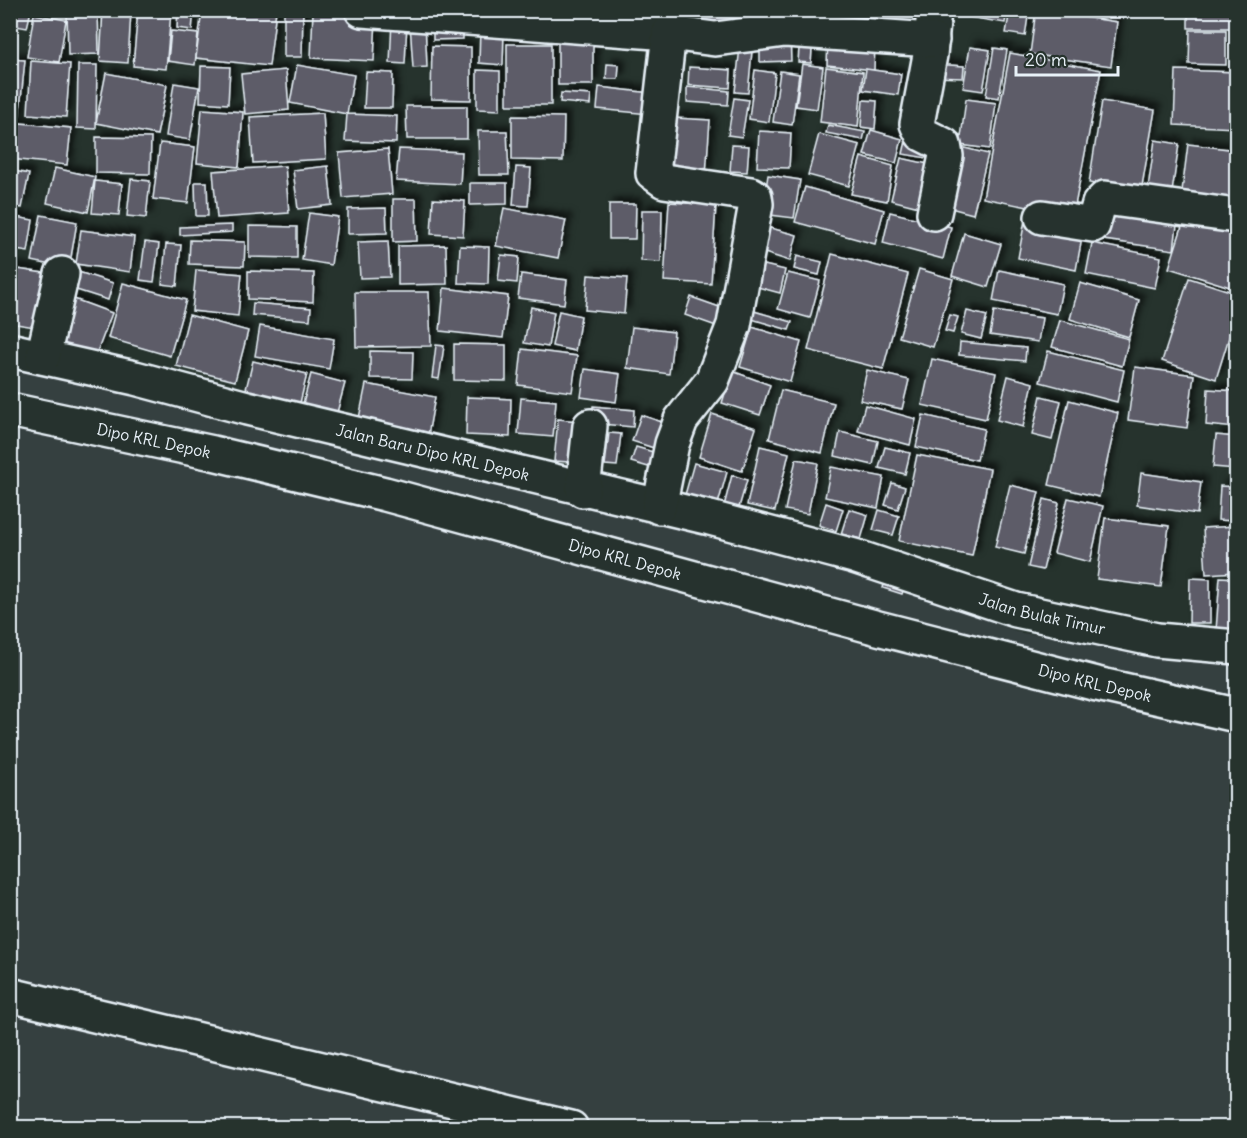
<svg xmlns="http://www.w3.org/2000/svg" width="1247" height="1138" viewBox="0 0 1247 1138" font-family="Delius,sans-serif">
<style>
.built{fill:#363f3f}
.building{fill:#5d5c68;stroke:#e8f1f8;stroke-width:1.5;filter:url(#shadow)}
.lines{fill:none;stroke-linecap:round;stroke-linejoin:round}
.minor-casing{stroke:#e8f1f8;stroke-width:38}
.minor{stroke:#26332d;stroke-width:33}
.labels{text-anchor:middle;stroke-width:5;stroke-linejoin:round;paint-order:stroke}
.street-label{font-size:16px;fill:#e8f1f8;stroke:#26332d}
</style>
<defs>
<filter id="shadow"><feDropShadow dx="5.5" dy="-5.5" stdDeviation="3" flood-color="#0009"/></filter>
</defs>
<rect width="100%" height="100%" fill="#26332d"/>
<filter id="ink" filterUnits="userSpaceOnUse"><feTurbulence type="fractalNoise" baseFrequency=".0167" numOctaves="2"/><feDisplacementMap in="SourceGraphic" scale="12" xChannelSelector="R" yChannelSelector="G"/><feConvolveMatrix kernelMatrix="1 2 1 2 8 2 1 2 1" color-interpolation-filters="sRGB"/></filter>
<g filter="url(#ink)">
<path class="built" d="M11,364L769,539L1022,633L1236,655V1127L11,1128Z"/>
<path class="building" d="M11,10H31L27,28L10,25Z
M67,10H98L99,54L68,55Z
M103,10H131L128,63L100,61Z
M138,10L171,12L166,69L133,66Z
M178,10H194L192,30L177,28Z
M202,10H276L269,66L196,58Z
M284,10H303L302,57H284Z
M609,10H666V20L609,15Z
M703,10H737L736,29L702,27Z
M749,10H797L796,20L749,16Z
M807,10H875L873,26L806,21Z
M963,10H1007L1005,23L963,16Z
M1010,10H1029L1025,36L1006,33Z
M1036,10L1117,22L1111,66L1030,54Z
M1188,10H1236V28H1188Z
M313,12L376,16L374,61L311,58Z
M34,14L66,20L59,62L27,57Z
M392,20L407,21L405,64L390,63Z
M425,22L427,67L413,68L410,23Z
M433,23H463V39L433,40Z
M480,29L504,30L503,65L479,63Z
M1190,30H1226V65L1189,64Z
M171,31L198,34L195,65L168,61Z
M558,34H593V85H558Z
M800,35L813,36L811,63L798,62Z
M760,37H790L791,61L760,62Z
M741,38L753,40L748,93L735,92Z
M828,39L875,41L874,70L827,65Z
M507,44H551V105H507Z
M432,46L471,47V100L431,99Z
M970,47L990,50L983,91L963,88Z
M994,48L1007,50L999,98L986,96Z
M1010,53L1101,70L1073,216L983,198Z
M10,59L25,60L19,119L10,118Z
M31,61L70,64L66,117L28,114Z
M607,64L619,65L618,79H606Z
M802,64L823,67L817,109L796,106Z
M933,64L964,66L963,78L933,77Z
M78,65H97L96,129L77,128Z
M297,65L354,75L347,114L290,103Z
M201,66L230,67L228,104L200,102Z
M689,67L731,70L730,88L688,85Z
M826,67L863,72L858,127L820,122Z
M866,69L901,74L898,95L863,90Z
M286,70L289,110L245,114L241,74Z
M477,70L500,71V110L477,109Z
M755,70L775,73L769,122L749,119Z
M1176,70L1236,72V128L1174,125Z
M780,71L799,74L792,125L773,122Z
M366,72L393,73L392,108H364Z
M106,73L167,85L157,135L96,123Z
M174,83L199,87L190,140L166,136Z
M599,87L651,93L649,114L597,109Z
M687,87L729,91L728,105L687,102Z
M561,93L591,95L590,105L560,102Z
M734,98L748,100L742,137L728,135Z
M966,99L996,103L990,149L960,145Z
M863,100L877,101L875,129L861,127Z
M1102,101L1155,110L1141,192L1089,183Z
M406,106H467V139H407Z
M202,109L243,112L239,167L197,163Z
M323,113L326,159L253,163L250,117Z
M347,114L397,116L396,143L345,141Z
M512,116L564,117L563,161L512,160Z
M674,118L710,120L706,174L670,172Z
M10,122L71,128L67,165L10,159Z
M828,125L865,132L863,140L826,133Z
M871,130L902,139L896,163L864,155Z
M478,131H507L509,175H479Z
M759,131L791,133L789,168L757,167Z
M819,134L860,145L849,186L808,175Z
M96,137L151,138L150,174L96,173Z
M1155,140L1179,144L1172,192L1148,188Z
M906,141L940,148L938,160L903,154Z
M160,143L195,147L188,203L153,199Z
M1188,144L1236,150L1235,207L1181,199Z
M732,145L749,146L747,172L730,171Z
M957,146L988,154L973,214L943,206Z
M388,149L392,194L343,198L339,153Z
M399,149L462,152L460,184L396,181Z
M861,157L893,166L887,201L851,194Z
M901,158L937,166L927,209L891,200Z
M285,166L289,213L217,218L213,171Z
M328,166L332,205L298,209L293,170Z
M516,167L531,168L528,206L513,205Z
M55,168L95,177L88,212L47,203Z
M10,170L29,174L22,208L10,206Z
M768,175L800,180L794,218L762,214Z
M131,179L150,181L146,218L127,216Z
M95,181L122,184L119,215L92,213Z
M195,182H207L208,216H196Z
M470,183H507V204L470,205Z
M805,187L884,210L875,244L795,222Z
M393,199H416L417,241L393,242Z
M433,199L465,201L463,236L431,234Z
M669,202L716,205L711,284L664,281Z
M609,204H636L635,239H609Z
M1101,205L1178,216L1174,250L1097,239Z
M386,208L387,233L348,234V209Z
M504,208L566,220L558,258L496,246Z
M642,210H662L661,262L641,261Z
M1187,211L1236,227V266L1230,287L1169,268Z
M890,212L951,227L943,259L883,243Z
M309,213L338,217L331,265L302,260Z
M41,215L77,222L69,269L32,261Z
M10,216L33,220L28,252L10,249Z
M1025,220L1083,232L1076,270L1018,258Z
M232,225V232L180,235V227Z
M759,225L797,235L790,261L752,249Z
M249,226L297,227V258L249,257Z
M81,230L134,237L130,272L76,264Z
M964,233L1001,244L988,287L952,276Z
M190,240L245,242L244,266L189,264Z
M388,241L390,277L360,278L358,242Z
M145,242L159,244L154,282L140,280Z
M1092,243L1161,257L1155,288L1086,274Z
M166,244L181,245L177,286L162,284Z
M446,245L447,284L398,285V246Z
M460,246L489,247L488,284L458,283Z
M832,254L908,274L883,369L808,350Z
M501,255L519,257L517,283L498,281Z
M797,256L822,262L819,275L794,269Z
M756,263L785,270L780,293L750,285Z
M11,268L50,274L41,328L10,323Z
M69,269L113,283L108,300L64,286Z
M919,269L953,279L933,347L899,337Z
M196,270L242,274L238,316L192,311Z
M999,270L1063,284L1057,314L993,301Z
M248,271L314,273L313,302L248,299Z
M788,273L820,281L810,318L778,309Z
M521,274L567,280L564,304L518,298Z
M588,275L627,278L624,314L585,310Z
M1189,278L1236,293V315L1216,379L1162,361Z
M123,283L186,300L170,356L108,338Z
M1080,283L1139,300L1129,337L1070,319Z
M444,288L508,296L503,338L440,331Z
M355,292H429L431,346L356,347Z
M66,296L112,313L96,355L51,339Z
M691,297L725,309L719,327L685,315Z
M253,303L311,308L310,320L252,315Z
M531,307L554,312L548,347L524,343Z
M747,309L792,322L789,330L745,317Z
M559,311L581,316L575,351L552,346Z
M967,311L987,316L981,339L961,334Z
M994,311L1042,318L1038,342L990,335Z
M189,315L248,331L235,381L176,366Z
M950,315L958,317L953,333L945,331Z
M1060,320L1129,339L1122,366L1052,347Z
M260,326L334,339L329,369L255,356Z
M632,327L674,332L669,374L627,368Z
M752,327L801,342L790,382L740,367Z
M960,342L1026,348L1025,361L959,355Z
M454,344L506,345V381L454,380Z
M436,345L444,346L439,379L432,378Z
M522,349L577,356L572,392L518,385Z
M370,351L413,352L412,379L370,378Z
M1048,351L1124,370L1117,402L1040,382Z
M932,359L996,373L986,419L922,405Z
M253,361L307,374L298,411L244,397Z
M1135,367L1194,375L1187,428L1128,420Z
M585,369L620,374L616,402L581,397Z
M867,370L909,380L902,409L860,400Z
M732,371L770,385L760,415L722,403Z
M311,374L345,383L335,420L301,411Z
M1008,376L1033,383L1023,427L997,420Z
M366,384L435,397L427,441L357,428Z
M1208,389L1236,391V428L1206,425Z
M781,390L834,403L822,453L769,439Z
M1041,396L1061,401L1052,440L1032,435Z
M467,397L511,399L510,437L466,435Z
M521,398L556,401L553,437L518,434Z
M1069,400L1118,413L1099,497L1049,485Z
M865,405L916,419L910,445L858,431Z
M593,406L634,410L633,427L591,423Z
M712,414L756,428L742,471L699,457Z
M641,415L665,423L657,449L632,441Z
M923,415L984,429L977,460L916,447Z
M558,419L588,422L585,463L554,461Z
M840,432L878,441L873,465L835,456Z
M609,433L621,434L617,466L605,465Z
M1216,435L1236,437V469L1213,467Z
M760,446L789,453L775,511L747,505Z
M636,447L663,455L659,470L631,462Z
M885,447L910,453L905,474L879,468Z
M917,455L990,469L972,556L899,541Z
M796,459L818,463L808,514L785,510Z
M694,463L727,472L716,511L683,502Z
M831,467L884,477L878,508L825,497Z
M1141,473L1201,482L1197,514L1137,505Z
M732,475L747,480L737,514L723,510Z
M892,483L905,487L898,509L885,505Z
M1010,485L1039,492L1024,554L995,547Z
M1220,486L1236,487V521L1218,520Z
M1068,498L1103,506L1090,562L1054,553Z
M1044,499L1059,503L1043,570L1028,567Z
M826,503L843,509L836,531L819,525Z
M849,509L868,515L861,539L841,534Z
M879,510L899,516L893,535L873,530Z
M1105,518L1169,526L1161,587L1097,579Z
M1236,526V572L1206,574L1203,528Z
M887,574L907,579L902,594L883,588Z
M1220,577L1236,578V632L1216,631Z
M1190,578L1210,579V623H1189Z"/>
<g class="lines">
<g class="minor-casing">
<g id="minor">
<path d="M362,10L669,33L671,13"/>
<path d="M934,213L946,156L944,145L922,134L917,124L930,55L934,10"/>
<path d="M1042,217L1093,225L1099,204L1105,198L1236,216"/>
<path id="s1" d="M10,350L135,378L247,408L710,518L854,556L1016,610L1157,640L1236,647"/>
<path d="M43,357L62,274"/>
<path id="s2" d="M10,410L213,453L385,494L878,628L1097,684L1236,715"/>
<path d="M583,490L590,426"/>
<path d="M659,507L672,444L681,420L712,381L734,325L756,204L755,197L751,194L664,181L653,173L669,33L715,39L785,30L932,40"/>
<path d="M10,995L571,1128"/>
</g>
</g>
<use href="#minor" class="minor"/>
</g>
</g>
<g class="labels">
<g class="street-label">
<text dy="6" stroke="none"><textPath href="#s2" startOffset="147">Dipo KRL Depok</textPath></text>
<text dy="6" stroke="none"><textPath href="#s1" startOffset="435">Jalan Baru Dipo KRL Depok</textPath></text>
<text dy="6" stroke="none"><textPath href="#s2" startOffset="633">Dipo KRL Depok</textPath></text>
<text dy="6" stroke="none"><textPath href="#s1" startOffset="1066">Jalan Bulak Timur</textPath></text>
<text dy="6" stroke="none"><textPath href="#s2" startOffset="1119">Dipo KRL Depok</textPath></text>
</g>
</g>
<rect width="1247" height="1138" fill="none" stroke="#26332d" stroke-width="36"/>
<rect x="18" y="18" width="1211" height="1102" fill="none" stroke="#e8f1f8" stroke-width="2" filter="url(#ink)"/>
<path d="M1016 66v9h102v-9" fill="none" stroke="#e8f1f8" stroke-width="3"/>
<text x="1025" y="66" font-size="18" fill="#e8f1f8" stroke="#26332d" stroke-width="4.5" paint-order="stroke">20 m</text>
</svg>
